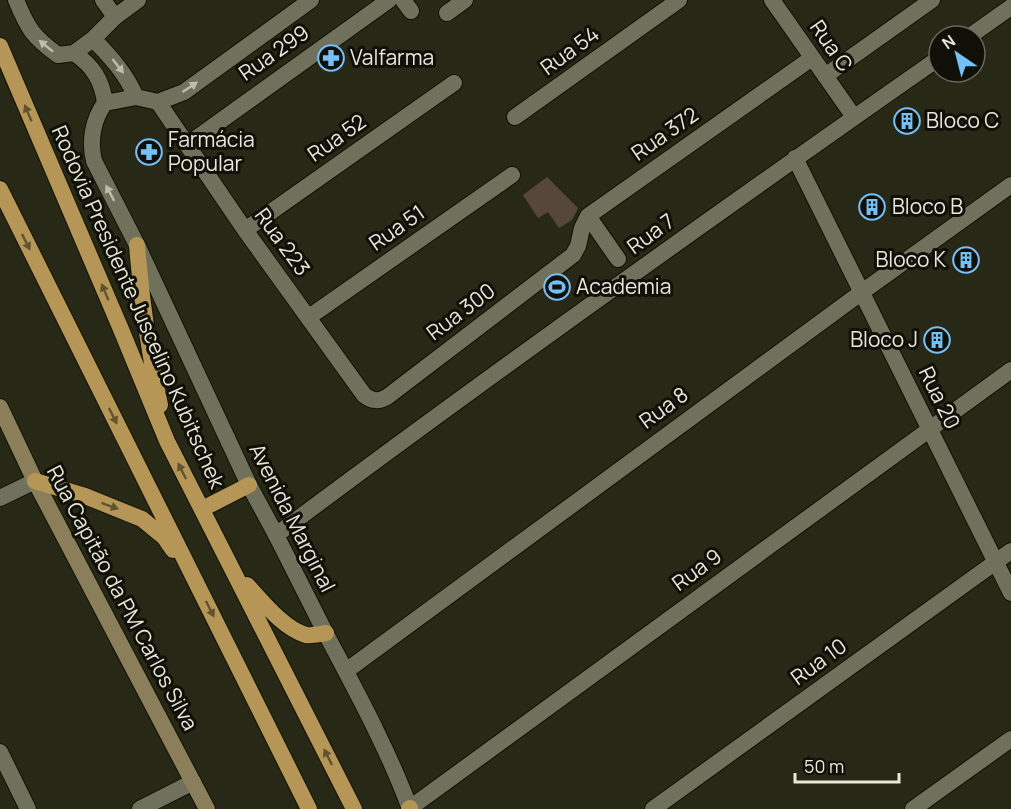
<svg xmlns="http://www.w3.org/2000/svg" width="1011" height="809" viewBox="0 0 1011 809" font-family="Manrope,sans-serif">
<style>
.green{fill:#57463a}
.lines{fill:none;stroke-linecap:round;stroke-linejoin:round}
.minor-casing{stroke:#111102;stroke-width:18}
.tertiary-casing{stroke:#111102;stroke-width:18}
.secondary-casing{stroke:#111102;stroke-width:18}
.trunk-casing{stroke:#111102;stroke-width:18}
.minor{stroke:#70715c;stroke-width:16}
.tertiary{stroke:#70715c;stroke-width:16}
.secondary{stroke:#8a7f5a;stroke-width:16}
.trunk{stroke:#b59656;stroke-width:16}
.oneway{fill:#bdbeaf}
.oneway2{fill:#62532f}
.labels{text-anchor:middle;stroke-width:6;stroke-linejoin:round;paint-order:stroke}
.street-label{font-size:21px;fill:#e7e8dc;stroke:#101008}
.poi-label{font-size:21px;fill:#e7e8dc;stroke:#101008;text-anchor:start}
</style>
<rect width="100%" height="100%" fill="#282816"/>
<path class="green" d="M547,177L578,208L572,220L559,228L548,212L538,218L523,195Z"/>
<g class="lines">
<g class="minor-casing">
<path id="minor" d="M103,0L115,17
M403,0L411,11
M772,0L854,117
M447,13L465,0
M970,36L1011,7
M825,76L932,0
M158,102L245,230L364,395C372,401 378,402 387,397L573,255L578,246L582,228L588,216
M515,117L679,0
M187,145L389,0
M795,158L1011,593
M245,230L454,83
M138,247L249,485L276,535C494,372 716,214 939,58
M618,259L588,216L812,58
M309,317L512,175
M0,498L35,481
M346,671L862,292L1011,185
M0,752L28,809
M410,808L1011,370
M140,809L193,782
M653,809L1011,551
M913,809L1011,739"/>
</g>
<g class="tertiary-casing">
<path id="tertiary" d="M16,0C28,29 33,37 58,55L74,53L93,39L115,17L138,0
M93,39C111,57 126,74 136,97
M74,53C93,66 102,80 105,103
M137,245L94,161C89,141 93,119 105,103L136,97L158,102L184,92L311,0
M276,535C293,568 309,601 326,634C356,691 388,749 410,809"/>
</g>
<g class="secondary-casing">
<path id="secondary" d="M0,407L35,481L207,809"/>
</g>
<g class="trunk-casing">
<path id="trunk" d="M0,46L120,327L167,441L354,809
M0,189L309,809
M137,245C141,299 149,352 160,405
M35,481L85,496L142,519L164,537L173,550
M202,509L249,485
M247,585C263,602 283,628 306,635C312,636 320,634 326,633
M409,809L410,808"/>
</g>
<use href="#minor" class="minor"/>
<use href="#tertiary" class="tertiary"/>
<use href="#secondary" class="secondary"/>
<use href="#trunk" class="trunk"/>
</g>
<defs><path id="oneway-solid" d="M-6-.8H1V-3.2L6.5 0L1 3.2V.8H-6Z" transform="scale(1.5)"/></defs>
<g class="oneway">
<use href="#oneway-solid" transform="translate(46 46) rotate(-141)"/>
<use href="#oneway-solid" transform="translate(118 66) rotate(52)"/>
<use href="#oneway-solid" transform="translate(190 87) rotate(-34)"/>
<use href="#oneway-solid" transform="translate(110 193) rotate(-118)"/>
</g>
<g class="oneway2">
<use href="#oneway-solid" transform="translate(28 113) rotate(-113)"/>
<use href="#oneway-solid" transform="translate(26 242) rotate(63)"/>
<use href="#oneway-solid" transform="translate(105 292) rotate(-113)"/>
<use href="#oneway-solid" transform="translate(113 416) rotate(63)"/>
<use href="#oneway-solid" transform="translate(182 471) rotate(-117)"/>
<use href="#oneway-solid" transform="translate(110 506) rotate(20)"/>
<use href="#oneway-solid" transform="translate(210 609) rotate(63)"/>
<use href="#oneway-solid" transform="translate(328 757) rotate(-117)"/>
</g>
<defs>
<g id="pharmacy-ring" transform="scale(1.35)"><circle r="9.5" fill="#101008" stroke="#75c0f6" stroke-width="1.5"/><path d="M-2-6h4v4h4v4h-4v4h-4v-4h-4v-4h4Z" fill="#75c0f6"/></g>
<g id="building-ring" transform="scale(1.35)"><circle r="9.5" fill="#101008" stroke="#75c0f6" stroke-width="1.5"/><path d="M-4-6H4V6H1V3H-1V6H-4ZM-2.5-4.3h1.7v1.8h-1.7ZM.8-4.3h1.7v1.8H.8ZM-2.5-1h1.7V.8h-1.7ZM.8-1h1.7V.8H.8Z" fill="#75c0f6"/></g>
<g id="stadium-ring" transform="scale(1.35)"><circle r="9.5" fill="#101008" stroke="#75c0f6" stroke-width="1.5"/><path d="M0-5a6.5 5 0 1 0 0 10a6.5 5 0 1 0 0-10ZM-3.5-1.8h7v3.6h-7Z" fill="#75c0f6"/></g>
</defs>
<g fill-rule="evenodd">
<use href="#pharmacy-ring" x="331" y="58"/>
<use href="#building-ring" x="907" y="121"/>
<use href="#pharmacy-ring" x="149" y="152"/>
<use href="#building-ring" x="872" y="207"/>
<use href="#building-ring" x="966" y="260"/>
<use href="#stadium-ring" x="557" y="287"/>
<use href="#building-ring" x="937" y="340"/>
</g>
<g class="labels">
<g class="street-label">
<text transform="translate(831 46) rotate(55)" y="7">Rua C</text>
<text transform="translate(570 51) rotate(-36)" y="7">Rua 54</text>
<text transform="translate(274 53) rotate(-35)" y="7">Rua 299</text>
<text transform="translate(665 134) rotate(-35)" y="7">Rua 372</text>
<text transform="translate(337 138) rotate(-35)" y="7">Rua 52</text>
<text transform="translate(397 228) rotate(-35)" y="7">Rua 51</text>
<text transform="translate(651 234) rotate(-36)" y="7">Rua 7</text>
<text transform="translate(282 242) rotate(54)" y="7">Rua 223</text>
<text transform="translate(138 307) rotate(66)" y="7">Rodovia Presidente Juscelino Kubitschek</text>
<text transform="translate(461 312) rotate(-37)" y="7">Rua 300</text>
<text transform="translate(939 398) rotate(64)" y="7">Rua 20</text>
<text transform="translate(664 408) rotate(-36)" y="7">Rua 8</text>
<text transform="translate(292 518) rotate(63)" y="7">Avenida Marginal</text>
<text transform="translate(697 570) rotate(-36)" y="7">Rua 9</text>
<text transform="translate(122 598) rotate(62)" y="7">Rua Capitão da PM Carlos Silva</text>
<text transform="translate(819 662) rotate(-36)" y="7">Rua 10</text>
</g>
<g class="poi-label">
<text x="350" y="65">Valfarma</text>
<text x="926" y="128">Bloco C</text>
<text x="168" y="147">Farmácia<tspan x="168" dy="24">Popular</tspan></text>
<text x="892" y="214">Bloco B</text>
<text x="946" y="267" text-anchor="end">Bloco K</text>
<text x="576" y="294">Academia</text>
<text x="918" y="347" text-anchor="end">Bloco J</text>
</g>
</g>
<g transform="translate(957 54) rotate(325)"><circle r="28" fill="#101008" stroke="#66665d" stroke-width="1.5"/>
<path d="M0-4.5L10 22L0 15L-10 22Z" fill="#75c0f6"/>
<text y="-9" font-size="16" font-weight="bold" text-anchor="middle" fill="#e7e8dc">N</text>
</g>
<path d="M795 773v9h104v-9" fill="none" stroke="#e7e8dc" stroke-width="3"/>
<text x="804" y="773" font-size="18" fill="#e7e8dc" stroke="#101008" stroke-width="4.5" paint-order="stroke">50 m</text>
</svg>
